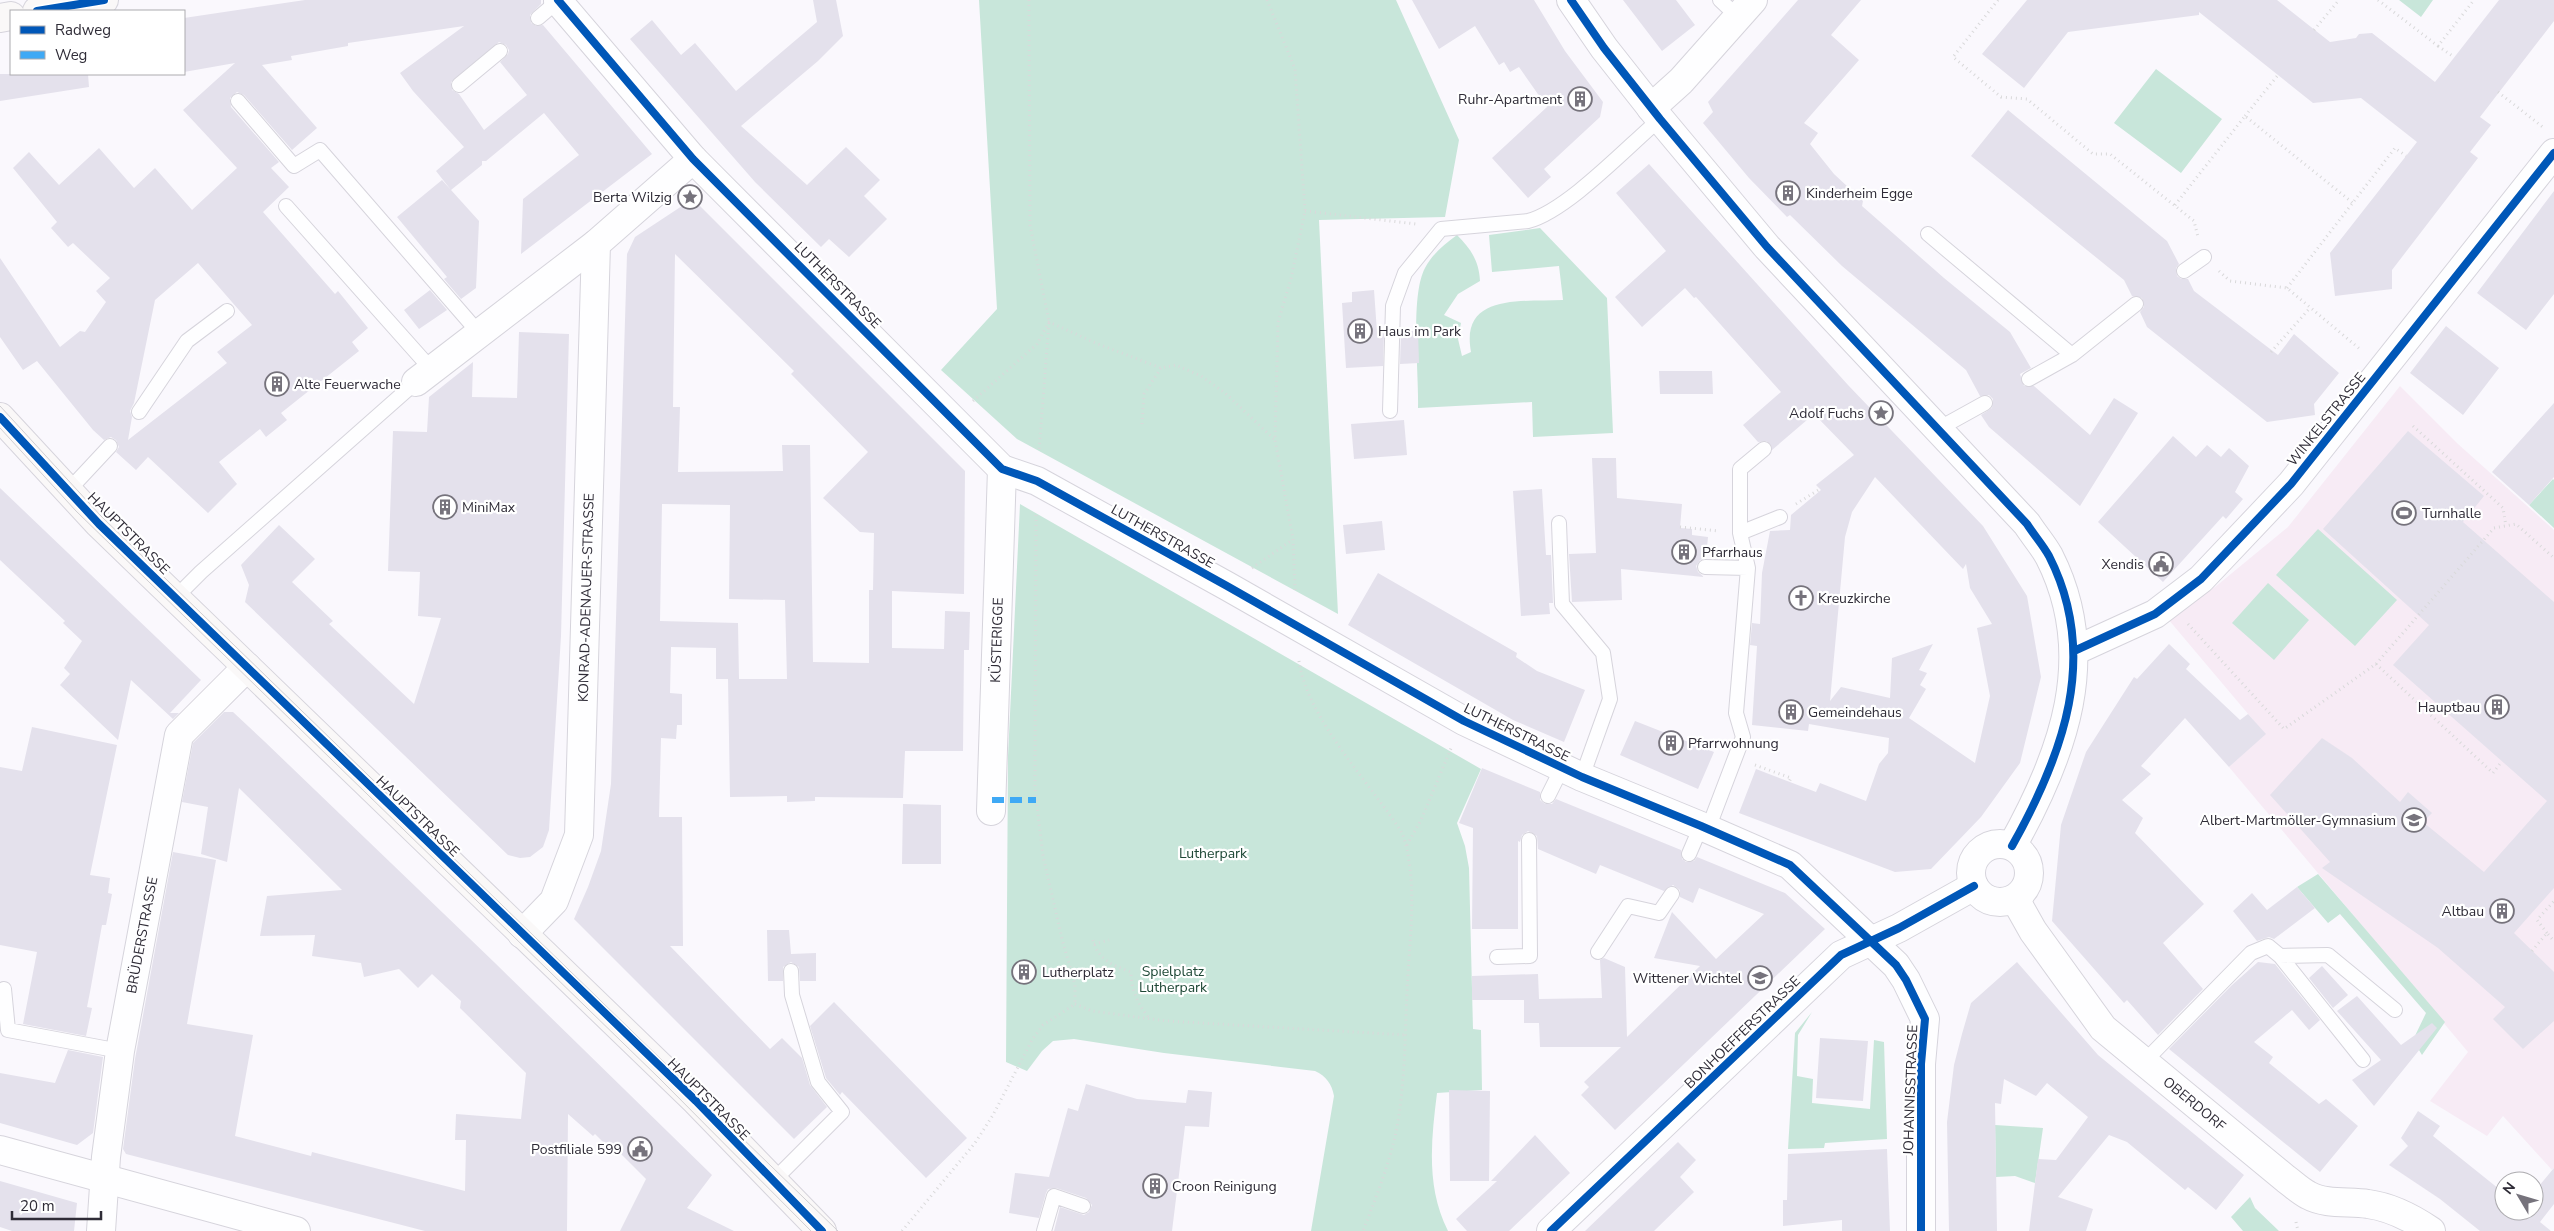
<svg xmlns="http://www.w3.org/2000/svg" width="2554" height="1231" viewBox="0 0 2554 1231" font-family="'Nunito Sans',sans-serif">
<style>
.education{fill:#f7ebf5}
.green{fill:#c8e6da}
.building{fill:#e4e1ec;fill-rule:evenodd}
.lines{fill:none;stroke-linecap:round;stroke-linejoin:round}
.service-casing{stroke:#d6d4dc;stroke-width:16}
.minor-casing{stroke:#d6d4dc;stroke-width:30}
.secondary-casing{stroke:#d6d4dc;stroke-width:30}
.path{stroke:#d9d9da;stroke-width:3;stroke-dasharray:1 4;stroke-linecap:butt}
.service{stroke:#fefeff;stroke-width:14}
.minor{stroke:#fefeff;stroke-width:28}
.secondary{stroke:#faf8f8;stroke-width:28}
.tram{stroke:#d0cfd2;stroke-width:1}
.quiet{stroke:#3fa9f5;stroke-width:6;stroke-dasharray:12 6;stroke-linecap:butt}
.cycleway-casing{stroke:#fff;stroke-width:11}
.cycleway{stroke:#0057b8;stroke-width:8}
.labels{text-anchor:middle;stroke-width:4.5;stroke-linejoin:round;paint-order:stroke}
.poi-label{font-size:14px;fill:#2f2c37;stroke:#fff;text-anchor:start}
.street-label{font-size:14px;fill:#2f2c37;stroke:#fff}
.park-label{font-size:14px;fill:#1e4836;stroke:#fff}
</style>
<rect width="100%" height="100%" fill="#faf8fd"/>
<path class="education" d="M2400,386L2458,444L2554,530V1168L2552,1170L2503,1116L2487,1136L2430,1101L2468,1052L2229,767L2265,734L2168,619L2215,587L2288,527Z"/>
<path class="green" d="M979,0H1396L1459,140L1445,217L1319,220L1338,614L1017,439L941,370L997,309Z
M2399,0H2433L2421,17Z
M2156,69L2222,119L2181,173L2114,123Z
M1540,228L1607,298L1613,433L1533,437L1532,402L1418,408C1419,373 1410,296 1425,268C1433,253 1444,245 1457,235C1471,249 1479,261 1480,281L1458,294L1444,315L1461,323L1458,339L1462,356L1471,352C1460,293 1522,302 1563,300L1559,266L1492,272L1489,235Z
M2553,479L2554,480V528L2529,505Z
M1020,504L1481,769L1457,823L1465,846L1469,868L1473,1029L1481,1030L1482,1090L1437,1093C1431,1141 1426,1187 1448,1231H1311L1334,1096C1332,1084 1326,1076 1315,1071L1164,1053L1074,1039L1053,1041L1042,1051L1027,1071L1006,1062L1008,756Z
M2318,529L2397,600L2355,646L2276,575Z
M2268,583L2309,620L2274,660L2232,623Z
M2318,874L2445,1022L2422,1055L2413,1040L2426,1013L2340,914L2328,923L2297,887Z
M1812,1012L1798,1035L1797,1076L1813,1079L1812,1103L1870,1109L1874,1040L1884,1042L1887,1139L1825,1143L1824,1148L1788,1149L1795,1033Z
M1995,1125L2043,1128L2035,1183L2015,1176L1996,1177Z
M2250,1197L2255,1208L2279,1231H2243L2231,1217Z"/>
<path class="building" d="M305,0H541V4L530,15L531,23L536,26L543,25L652,154L521,254L523,199L579,155L544,113L486,161H482V165L451,190L436,171L464,147L413,91L400,73L464,26L348,43V46L291,56L292,60L262,65L317,128L292,150L244,95L237,92L230,98L231,107L279,162L271,168L289,187L263,212L335,294L338,291L368,328L352,342L359,351L281,413L287,420L266,437L260,429L219,462L237,484L208,513L148,457L136,470L116,452L119,447L116,440L111,437L104,440L93,430L37,361L23,370L0,337V258L60,347L80,331L85,332L106,302L96,291L110,278L73,243L68,247L51,228L57,222L13,168L29,152L59,185L99,148L134,188L155,168L192,210L237,168L183,110L235,63L184,72V18ZM499,42L506,45L509,50L508,54L500,62L527,95L484,130L459,94L452,90L451,82ZM198,263L252,325L217,352L227,363L128,440L132,417L130,411L134,403L155,300Z
M813,0H836L843,36L818,61L741,126L807,185L846,147L880,180L864,196L887,219L849,257L829,239L821,247L755,182L630,39L652,20L681,55L695,43L736,91L817,22Z
M1412,0H1534L1565,51L1603,102L1600,117L1544,169L1551,177L1528,198L1492,158L1547,107L1519,67L1510,72L1504,62L1499,65L1475,26L1439,49Z
M1623,0H1676L1695,25L1662,51Z
M1798,0H1861L1831,35L1859,60L1804,123L1818,133L1810,144L1834,174L1863,201L1862,206L1944,278L2010,332L2031,368L2020,374L2024,386H2034L2090,435L2114,398L2138,413L2080,506L1989,427L1981,415L1992,408L1993,399L1989,395L1980,396L1966,370L1842,266L1790,215L1787,217L1749,178L1703,123L1713,112L1708,102Z
M2027,0H2277L2330,42L2356,38L2359,34L2372,33L2435,82L2499,0H2554V21L2480,117L2491,125L2470,152L2478,158L2392,270V289L2335,296L2330,253L2417,142L2361,98L2313,103L2199,12V15L2068,32L2024,88L1982,54Z
M0,74H88L89,87L0,101Z
M2008,110L2167,241L2179,264L2176,268L2177,276L2181,279H2188L2194,291L2278,355L2294,334L2339,373L2314,404L2315,415L2267,422L2147,327L2140,312L2144,307L2142,298L2132,296L2124,280L1971,156Z
M1649,164L1848,385L1983,526L2027,596L2041,677L2020,763L1981,817L1931,869L1895,872L1739,813L1756,769L1816,792L1820,783L1866,801L1879,764L1888,753L1889,738L1809,724L1808,731L1752,725L1757,646L1750,645L1752,623L1760,624L1762,573L1770,531L1790,530L1791,515L1821,490L1816,485L1854,455L1814,414L1772,450L1767,441L1758,442L1743,425L1781,392L1696,297L1694,298L1685,288L1642,327L1615,297L1666,251L1616,193ZM1875,477L1963,569L1966,564L1970,588L1992,624L1977,628L1990,696L1975,763L1909,718L1926,689L1920,685L1927,673L1919,670L1933,644L1892,658L1890,698L1841,687L1830,701L1845,537L1852,512Z
M442,180L479,221L476,288L461,299L444,279L447,277L397,217Z
M2554,191V294L2526,330L2477,293Z
M685,204L700,206L965,471L964,594L892,591V648L944,649L945,611L970,612L969,650H964L963,751H905L903,798L815,797V801L787,802V796L730,797L728,679H716V648L671,647L670,693L682,694V725H677L676,739L661,738L659,817H682L683,946H670L770,1049L782,1038L802,1058L810,1085L827,1107L794,1139L574,919L588,887L601,851L611,784L627,254L635,237ZM675,254L794,371L791,374L868,452L823,498L860,532L874,533L873,590H880H869V663L813,662L810,445H782L783,471L678,472L680,407H673ZM662,504L730,505L729,599L785,600L787,679H739L738,623L660,621Z
M430,290L447,310L419,329L404,310Z
M1374,290L1377,332H1384L1383,366L1346,368L1342,303L1352,302V292Z
M2446,326L2499,368L2463,415L2410,373Z
M1401,331H1418L1419,363L1400,364Z
M519,332L569,334L561,636L549,830L543,847L530,857L520,858L508,855L245,602L249,585L241,565L279,525L315,559L292,582L333,621L329,624L414,704L441,618L418,616L420,572L388,571L393,431L427,432L429,397L473,362L472,397L517,398Z
M1659,371H1712L1713,394H1660Z
M2554,403V477L2529,505L2492,472Z
M1404,420L1407,455L1354,459L1351,424Z
M2408,431L2484,496L2463,522L2554,602V888L2514,933L2554,972V1021L2523,1049L2493,1019L2505,1007L2438,948L2322,868L2330,862L2270,795L2322,738L2352,758L2400,802L2408,792L2432,813L2423,822L2484,872L2547,801L2393,665L2429,625L2323,529Z
M2173,436L2196,457L2207,445L2221,457L2229,448L2249,466L2235,492L2243,499L2226,519L2223,516L2163,582L2098,522Z
M1592,458H1616L1617,498L1682,504L1680,528L1692,529V535L1708,537L1706,558L1700,560L1696,566L1698,572L1704,577L1621,569L1622,600L1572,602L1569,554L1596,553Z
M0,488L201,680L170,713H179L173,719L131,680L118,740L60,685L70,674L64,668L82,641L63,623L65,621L0,560Z
M1542,489L1546,555H1551L1553,603H1549L1550,614L1521,616L1513,491Z
M1382,521L1385,550L1346,554L1343,525Z
M1378,573L1517,653L1516,657L1537,671L1585,690L1564,742L1513,720L1348,625Z
M2169,644L2190,664L2186,669L2240,720L2248,714L2266,734L2229,767L2185,718L2141,766L2151,774L2122,800L2143,818L2135,833L2204,904L2163,943L2203,989L2158,1035L2127,1000L2124,1003L2052,921L2061,825L2086,752L2134,677L2137,679Z
M224,712H233L264,741L494,962L712,1175L687,1208L734,1231H620L646,1179L617,1150L614,1153L595,1134L593,1136L568,1114L567,1231H425L126,1154L123,1149L135,1059L173,852L216,860L187,1024L253,1035L235,1136L311,1156L312,1152L465,1191L466,1140H455L456,1114L521,1119L526,1073L460,1008L461,1001L432,974L418,988L399,969L364,977L361,963L312,956L315,935L260,936L267,896L342,890L239,788L227,862L201,854L208,807L182,802L193,743Z
M1635,721L1714,752L1698,789L1620,755Z
M32,727L117,745L90,875L110,878L108,893L112,894L106,925H102L90,992L87,1007L92,1008L86,1036L23,1024L37,952L0,945V767L22,771Z
M1482,768L1540,792V800L1545,804H1552L1556,799L1681,850L1682,859L1686,862L1694,861L1697,857L1785,893L1825,929L1615,1130L1581,1095L1589,1087L1584,1082L1621,1047H1540L1539,1023H1524V1000H1472V976L1538,974L1539,999L1602,998L1600,960L1604,958L1625,967L1627,1037L1700,966L1654,958L1672,912L1716,959L1764,914L1699,888L1693,903L1680,897V890L1673,885L1664,891L1600,865L1596,874L1538,849L1537,836L1528,831L1522,835L1520,842L1518,841V929H1472L1473,828L1459,823Z
M903,804L941,805V864H902Z
M2297,887L2315,908L2274,939L2269,937L2257,941L2233,911L2252,893L2267,910Z
M767,930H789L791,954L816,953V981H800L799,967L791,962L783,967V981H768Z
M2017,962L2098,1055L2244,1175L2216,1210L2188,1187L2185,1190L2127,1142L2109,1135L2058,1197L2093,1209L2086,1231H2029L2038,1159L2056,1160L2088,1117L2047,1083L2036,1096L2004,1079L2001,1104L1995,1103L1997,1231H1949L1947,1122L1954,1065L1962,1034L1971,1003Z
M2258,962L2275,964L2320,1020L2309,1030L2292,1010L2254,1042L2273,1057L2269,1063L2319,1104L2326,1099L2358,1126L2320,1172L2169,1049L2232,985Z
M2322,966L2348,995L2333,1008L2309,978Z
M2357,996L2401,1045L2432,1023L2437,1028L2374,1106L2352,1080L2381,1060L2337,1011Z
M834,1002L967,1138L926,1178L842,1092L840,1095L826,1078L810,1026Z
M1820,1038L1868,1041L1863,1101L1816,1098Z
M68,1050L103,1057L93,1133L77,1145L0,1123V1073L55,1083Z
M1086,1084L1137,1099L1186,1103L1188,1090L1212,1092L1209,1127L1185,1126L1172,1231H1054L1060,1207L1084,1215L1089,1212L1092,1205L1086,1198L1056,1188L1048,1189L1046,1193L1039,1218L1009,1213L1015,1173L1049,1177L1068,1108L1078,1111Z
M1449,1090L1490,1091L1489,1181H1450Z
M2418,1111L2440,1126L2433,1136L2504,1193V1211H2534V1192L2554,1168V1204L2540,1222L2551,1231H2480L2440,1199L2389,1165L2408,1146L2401,1138Z
M1535,1135L1570,1173L1509,1231H1467L1456,1219L1497,1181H1491Z
M1678,1142L1696,1160L1680,1177L1694,1192L1654,1231H1585Z
M1887,1149L1890,1231H1842V1220L1783,1226V1200H1787L1788,1154Z
M0,1181L77,1203L74,1231H12L0,1227Z"/>
<g class="lines">
<g class="service-casing">
<path id="service" d="M1720,0L1738,17
M538,18L558,1
M459,85L500,51
M238,101L294,166L320,150L479,333
M286,206L432,370
M1928,234L2072,355
M2184,271L2204,257
M2029,379L2072,355L2136,304
M1390,411L1393,306L1405,273L1441,229L1528,221C1567,211 1627,147 1660,119
M139,412L187,341L227,311
M1938,429L1985,403
M68,491L110,446
M1559,523L1562,604L1603,653L1610,699L1582,777
M1740,533V469L1764,449
M1705,567L1748,568
M176,597L201,572L416,382
M1548,796L1562,768
M1708,829L1743,737L1736,713L1748,568L1740,533L1780,517
M1689,854L1701,826
M1598,952L1628,906L1659,913L1672,894
M2280,956L2328,955L2395,1010
M1497,957L1530,956L1529,840
M4,989L8,1030L120,1051
M2144,1062L2251,953L2268,946L2280,956L2363,1060
M773,1181L842,1112L818,1082L792,995L791,971
M1044,1231L1054,1196L1083,1206"/>
</g>
<g class="minor-casing">
<g id="minor">
<path d="M1571,0L1604,48L1660,119L1767,247L2027,524C2034,535 2043,545 2049,556C2100,656 2063,755 2012,846"/>
<path d="M558,1L693,159L1002,469L1037,481L1227,586L1464,721L1582,777L1701,826L1790,865L1896,965L1906,980L1925,1019L1921,1064V1231"/>
<path d="M1651,108L1681,81L1753,0"/>
<path d="M416,382L596,244"/>
<path d="M2074,651L2155,614L2201,579L2291,484L2554,153"/>
<path id="s1" d="M991,811L1002,469"/>
<circle cx="2000" cy="873" r="29"/>
<path id="s2" d="M2015,899L2033,931L2103,1028L2286,1179C2293,1184 2300,1191 2308,1195C2326,1205 2349,1201 2368,1204C2391,1207 2412,1218 2431,1231"/>
<path id="s3" d="M522,934L554,901L579,835L596,244L693,159"/>
<path d="M0,1150L296,1231"/>
<path id="s4" d="M101,1231L106,1157L120,1051L179,735L247,667"/>
<path d="M1551,1231L1841,955L1899,928L1974,886"/>
</g>
</g>
<g class="secondary-casing">
<path id="secondary" d="M37,11L104,0
M0,18L11,16
M0,417L99,524L696,1101L822,1231"/>
</g>
<path class="path" d="M1029,0L1030,225L1049,322L1039,451
M1267,0L1295,69L1305,211L1291,279L1278,322L1275,440L1293,539L1295,590
M1998,0L1953,57L2001,97L2027,99L2093,154H2110L2194,221L2198,237
M2378,0L2438,46L2474,0
M2314,30L2339,0
M2438,46L2454,57
M2498,92L2544,128
M2245,116L2278,75
M2175,205L2245,116L2353,203
M1305,211L1416,224
M2219,271L2230,281L2287,288L2361,350
M2287,288L2395,148L2406,156
M2271,352L2310,308
M973,401L1037,344L1049,322L1098,344L1161,368L1176,365L1201,376L1225,393L1275,440
M1142,424L1144,394L1161,368
M2413,426L2503,508L2506,526
M1796,504L1820,489
M1036,515L1035,788L1043,856L1062,939L1075,985V1004
M1680,527L1719,531
M1252,568L1292,540
M2188,624L2284,729L2376,664L2494,528L2516,524L2554,558
M1299,661C1307,719 1371,784 1402,833C1419,878 1409,942 1407,991C1405,1036 1405,1082 1397,1127C1390,1163 1376,1197 1363,1231
M2376,664L2493,773L2502,761
M1755,765L1791,778L1789,782
M1407,845L1421,820L1452,746
M2547,933L2537,920L2554,901
M1093,940C1098,960 1114,966 1131,972C1131,990 1138,1005 1150,1019
M1094,944L1109,940
M2532,951L2547,933L2554,941
M1075,1004L1092,1011L1167,1021L1405,1035
M2296,1222L2298,1231
M902,1231L975,1143L993,1115L1032,1040L1043,1025L1075,1004"/>
<use href="#service" class="service"/>
<use href="#minor" class="minor"/>
<use href="#secondary" class="secondary"/>
<path class="tram" d="M0,406L101,516L838,1231
M0,428L76,511L659,1078L811,1231"/>
<path class="quiet" d="M992,800H1036"/>
<g class="cycleway-casing">
<path id="cycleway" d="M558,0L693,159L1002,469L1037,481L1227,586L1464,721L1582,777L1701,826L1790,865L1896,965L1906,980L1925,1019L1921,1064V1231
M1571,0L1604,48L1660,119L1767,247L2027,524C2034,535 2043,545 2049,556C2100,656 2063,755 2012,846
M37,11L104,0
M0,417L99,524L696,1101L822,1231
M2074,651L2155,614L2201,579L2291,484L2554,153
M1551,1231L1841,955L1899,928L1974,886"/>
</g>
<use href="#cycleway" class="cycleway"/>
</g>
<defs>
<g id="building-ring" transform="scale(1.25)"><circle r="9.5" fill="#fff" stroke="#76737c" stroke-width="1.5"/><path d="M-4-6H4V6H1V3H-1V6H-4ZM-2.5-4.3h1.7v1.8h-1.7ZM.8-4.3h1.7v1.8H.8ZM-2.5-1h1.7V.8h-1.7ZM.8-1h1.7V.8H.8Z" fill="#76737c"/></g>
<g id="sight-ring" transform="scale(1.25)"><circle r="9.5" fill="#fff" stroke="#76737c" stroke-width="1.5"/><path d="M0-6L1.8-2.2L6-1.7L2.9 1.2L3.7 5.4L0 3.3L-3.7 5.4L-2.9 1.2L-6-1.7L-1.8-2.2Z" fill="#76737c"/></g>
<g id="stadium-ring" transform="scale(1.25)"><circle r="9.5" fill="#fff" stroke="#76737c" stroke-width="1.5"/><path d="M0-5a6.5 5 0 1 0 0 10a6.5 5 0 1 0 0-10ZM-3.5-1.8h7v3.6h-7Z" fill="#76737c"/></g>
<g id="civic-ring" transform="scale(1.25)"><circle r="9.5" fill="#fff" stroke="#76737c" stroke-width="1.5"/><path d="M-.6-6.5H3V-4.5H.6V-3L4-1V1h2V6H-6V1h2V-1L-.6-3ZM-1.2 2.5V6h2.4V2.5Z" fill="#76737c"/></g>
<g id="church-ring" transform="scale(1.25)"><circle r="9.5" fill="#fff" stroke="#76737c" stroke-width="1.5"/><path d="M-1.2-6h2.4v3.5h3.3v2.4h-3.3V6h-2.4V-.1h-3.3v-2.4h3.3Z" fill="#76737c"/></g>
<g id="school-ring" transform="scale(1.25)"><circle r="9.5" fill="#fff" stroke="#76737c" stroke-width="1.5"/><path d="M0-5L7-2L0 1L-7-2ZM-4 1L0 2.5L4 1V4Q0 6-4 4Z" fill="#76737c"/></g>
</defs>
<g fill-rule="evenodd">
<use href="#building-ring" x="1580" y="99"/>
<use href="#building-ring" x="1788" y="193"/>
<use href="#sight-ring" x="690" y="197"/>
<use href="#building-ring" x="1360" y="331"/>
<use href="#building-ring" x="277" y="384"/>
<use href="#sight-ring" x="1881" y="413"/>
<use href="#building-ring" x="445" y="507"/>
<use href="#stadium-ring" x="2404" y="513"/>
<use href="#building-ring" x="1684" y="552"/>
<use href="#civic-ring" x="2161" y="564"/>
<use href="#church-ring" x="1801" y="598"/>
<use href="#building-ring" x="2497" y="707"/>
<use href="#building-ring" x="1791" y="712"/>
<use href="#building-ring" x="1671" y="743"/>
<use href="#school-ring" x="2414" y="820"/>
<use href="#building-ring" x="2502" y="911"/>
<use href="#building-ring" x="1024" y="972"/>
<use href="#school-ring" x="1760" y="978"/>
<use href="#civic-ring" x="640" y="1149"/>
<use href="#building-ring" x="1155" y="1186"/>
</g>
<g class="labels">
<g class="poi-label">
<text x="1562" y="104" text-anchor="end">Ruhr-Apartment</text>
<text x="1806" y="198">Kinderheim Egge</text>
<text x="672" y="202" text-anchor="end">Berta Wilzig</text>
<text x="1378" y="336">Haus im Park</text>
<text x="294" y="389">Alte Feuerwache</text>
<text x="1864" y="418" text-anchor="end">Adolf Fuchs</text>
<text x="462" y="512">MiniMax</text>
<text x="2422" y="518">Turnhalle</text>
<text x="1702" y="557">Pfarrhaus</text>
<text x="2144" y="569" text-anchor="end">Xendis</text>
<text x="1818" y="603">Kreuzkirche</text>
<text x="2480" y="712" text-anchor="end">Hauptbau</text>
<text x="1808" y="717">Gemeindehaus</text>
<text x="1688" y="748">Pfarrwohnung</text>
<text x="2396" y="825" text-anchor="end">Albert-Martmöller-Gymnasium</text>
<text x="2484" y="916" text-anchor="end">Altbau</text>
<text x="1042" y="977">Lutherplatz</text>
<text x="1742" y="983" text-anchor="end">Wittener Wichtel</text>
<text x="622" y="1154" text-anchor="end">Postfiliale 599</text>
<text x="1172" y="1191">Croon Reinigung</text>
</g>
<g class="street-label">
<text transform="translate(838 285) rotate(45)" y="5">LUTHERSTRASSE</text>
<text transform="translate(2326 419) rotate(-51)" y="5">WINKELSTRASSE</text>
<text transform="translate(129 533) rotate(45)" y="5">HAUPTSTRASSE</text>
<text transform="translate(1163 536) rotate(29)" y="5">LUTHERSTRASSE</text>
<text dy="5" stroke="none"><textPath href="#s3" startOffset="354">KONRAD-ADENAUER-STRASSE</textPath></text>
<text dy="5" stroke="none"><textPath href="#s1" startOffset="171">KÜSTERIGGE</textPath></text>
<text transform="translate(1517 732) rotate(26)" y="5">LUTHERSTRASSE</text>
<text transform="translate(418 816) rotate(44)" y="5">HAUPTSTRASSE</text>
<text dy="5" stroke="none"><textPath href="#s4" startOffset="299">BRÜDERSTRASSE</textPath></text>
<text transform="translate(1742 1032) rotate(-44)" y="5">BONHOEFFERSTRASSE</text>
<text transform="translate(1910 1090) rotate(-88)" y="5">JOHANNISSTRASSE</text>
<text transform="translate(709 1099) rotate(45)" y="5">HAUPTSTRASSE</text>
<text dy="5" stroke="none"><textPath href="#s2" startOffset="275">OBERDORF</textPath></text>
</g>
<g class="park-label">
<text x="1213" y="858">Lutherpark</text>
<text x="1173" y="976">Spielplatz<tspan x="1173" dy="16">Lutherpark</tspan></text>
</g>
</g>
<rect x="10" y="10" width="175" height="65" fill="#ffffff" stroke="#acabaf"/>
<rect x="20" y="26" width="25" height="8" fill="#0057b8" stroke="#acabaf"/>
<text x="55" y="35" font-size="15" fill="#2f2c37">Radweg</text>
<rect x="20" y="51" width="25" height="8" fill="#3fa9f5" stroke="#acabaf"/>
<text x="55" y="60" font-size="15" fill="#2f2c37">Weg</text>
<g transform="translate(2519 1196) rotate(308)"><circle r="24" fill="#ffffff" stroke="#acabaf"/>
<path d="M0-4L9 19L0 12L-9 19Z" fill="#76737c"/>
<text y="-8" font-size="14" font-weight="bold" text-anchor="middle" fill="#2f2c37">N</text>
</g>
<path d="M12 1211v8h89v-8" fill="none" stroke="#2f2c37" stroke-width="2.5"/>
<text x="20" y="1211" font-size="15" fill="#2f2c37" stroke="#ffffff" stroke-width="4" paint-order="stroke">20 m</text>
</svg>
